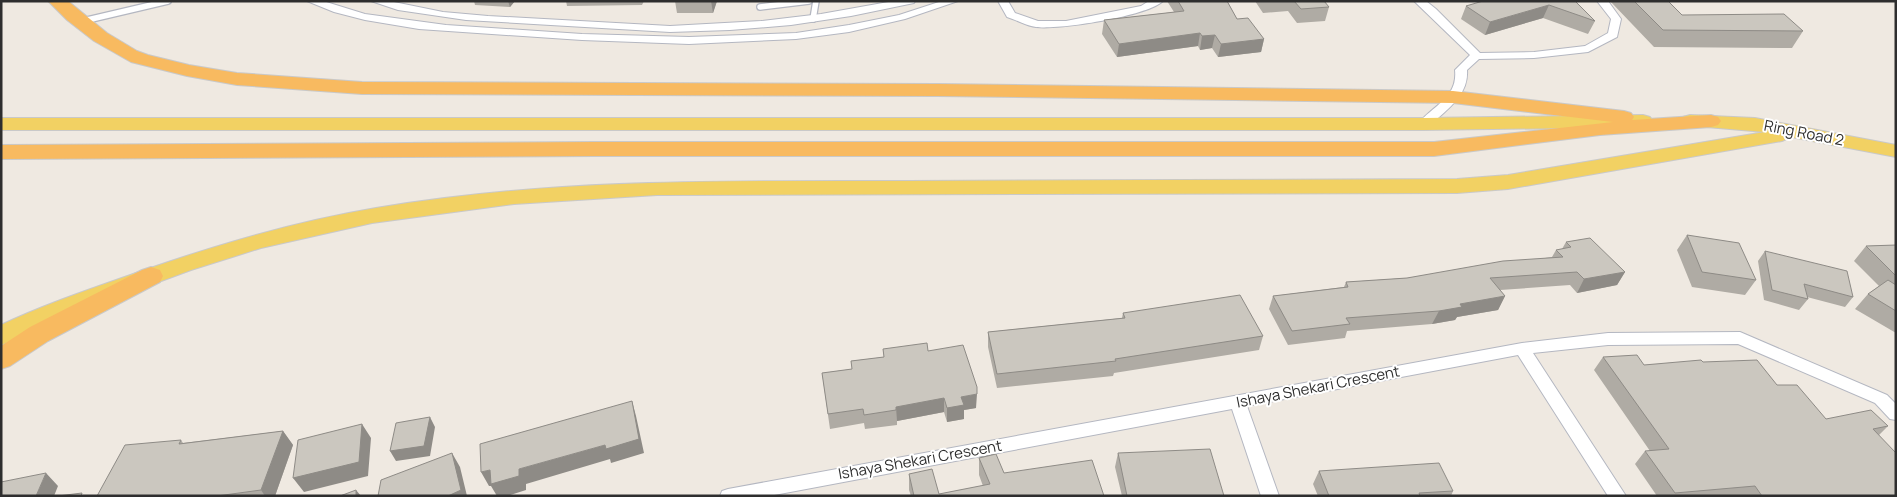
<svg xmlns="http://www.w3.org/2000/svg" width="1897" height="497" viewBox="0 0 1897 497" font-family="Manrope,sans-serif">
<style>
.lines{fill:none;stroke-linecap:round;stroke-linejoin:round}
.service-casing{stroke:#b4b7c1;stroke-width:8}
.minor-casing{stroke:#b4b7c1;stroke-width:2}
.primary-casing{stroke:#c9c9c9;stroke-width:2}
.trunk-casing{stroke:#c9c9c9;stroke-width:2}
.service{stroke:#fff;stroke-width:5.5}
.minor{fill:#fff;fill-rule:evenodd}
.primary{fill:#f2d163;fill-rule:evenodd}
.trunk{fill:#f8ba60;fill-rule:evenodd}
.wall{fill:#afaba4}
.shaded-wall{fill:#8e8b86}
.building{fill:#cbc7bf;stroke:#8e8b86}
.labels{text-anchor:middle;stroke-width:4;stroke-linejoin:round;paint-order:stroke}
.street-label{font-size:15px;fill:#2e2e2e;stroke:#fff}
</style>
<rect width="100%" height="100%" fill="#efe9e1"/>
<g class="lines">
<g class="service-casing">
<path id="service" d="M760,7L809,1
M813,19L816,1
M83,21L168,1"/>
</g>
<g class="minor-casing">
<path id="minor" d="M307,1H323L365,14L446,25L582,34L689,37L796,33L849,25L899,15L942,1H958L905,19L849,32L796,39L689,44L582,40L419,29L365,20L334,12Z
M371,1H389L443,12L488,16L670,26L761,21L821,14L894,1H915L914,3L851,16L791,25L730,30L670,32L466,20L398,10Z
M998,1H1008L1015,13L1038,21H1066L1141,6L1149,1H1163C1148,16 1059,30 1036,27C1027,26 1017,20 1007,17Z
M1414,1H1426L1436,9L1480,53L1534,52L1585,46L1608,33L1611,19L1597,1H1608L1621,19L1617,37L1588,52L1534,58L1479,59L1467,70C1469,96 1445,111 1428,127L1424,128L1418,124C1433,105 1458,98 1455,70L1470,55Z
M1740,332L1887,395L1896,404V420L1890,419L1875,403L1738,344L1608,345L1533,353L1626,496H1608L1518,355L1247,406L1279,496H1261L1232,409L769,496H720L722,491L728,489L1522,343L1608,333Z"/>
</g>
<g class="primary-casing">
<path id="primary" d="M1643,115L1650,117L1653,121L1650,125L1643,127L1424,130H1V118H1424Z
M1690,115L1755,118L1896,145V157L1791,137L1782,141L1508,189L1457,193L657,195L514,204L372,223L261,248L191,270L88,308L1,345V325C39,307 79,293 119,279C203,249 287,223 376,208C553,178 729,181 908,181C1091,180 1274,180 1457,179L1508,175L1765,132L1683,125L1680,121L1683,117Z"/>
</g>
<g class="trunk-casing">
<path id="trunk" d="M48,1H68L107,33L137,51L148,55L189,65L237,73L362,82L938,84L1453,91L1624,111L1631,113L1634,117L1632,120L1711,115L1718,117L1721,121L1718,125L1711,127L1600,135L1434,156H595L1,159V145L595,142H1434L1613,122L1453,103L938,96L362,94L237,85L187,76L131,62L94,41L67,20Z
M151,267L160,270L163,276L160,282L48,341L10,366L1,369V346L30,327L142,270Z"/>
</g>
<use href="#service" class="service"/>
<use href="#minor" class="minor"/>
<use href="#primary" class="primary"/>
<use href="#trunk" class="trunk"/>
</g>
<path class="wall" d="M474,1H515L510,7L475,5Z
M566,1H644L642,5L567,6Z
M675,1H717L713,13H677Z
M1167,1H1227L1237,19L1264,39L1261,52L1218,57L1212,48L1200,50L1198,46L1117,57L1102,34L1104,20L1174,12Z
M1255,1H1324L1329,7L1325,21L1297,23L1288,11L1263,13Z
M1575,1L1595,21L1588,34L1543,18L1485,35L1461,19L1466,6Z
M1610,1H1668L1682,15L1803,31L1792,48L1654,47Z
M1687,235L1756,280L1745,295L1692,287L1677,250Z
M1566,242L1625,272L1617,285L1577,293L1570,285L1500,290L1505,296L1498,310L1457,317L1455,320L1432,324L1347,331L1345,338L1288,345L1269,309L1273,296L1344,287L1346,282L1407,278L1552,257L1556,250L1562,249Z
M1896,245V333L1855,309L1868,294L1879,286L1854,261L1866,246Z
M1765,251L1853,297L1845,307L1807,297L1808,299L1799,310L1764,300L1758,261Z
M1123,313L1263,336L1259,350L1114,373L1113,376L997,388L988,347V332L1122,318Z
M883,349L928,351L976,408L964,410V419L947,422L944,412L897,421V425L865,429L864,423L830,429L822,373L852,369L851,361L884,357Z
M1603,357L1644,365L1703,362L1777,385L1826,419L1888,426L1879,435L1896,496H1657L1635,464L1645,451H1650L1594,370Z
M283,431L293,445L275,496H97L181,440L183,443Z
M1118,453L1224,496H1122L1115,467Z
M979,458L1004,473L1104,496H911L909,490V474L939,494L983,486L979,475Z
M1319,471L1453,491L1451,496H1318L1313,484Z"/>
<path class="shaded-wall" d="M508,1H515L510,7Z
M711,1H717L713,13Z
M1549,5L1543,18L1485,35L1490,22Z
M1200,33L1198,46L1117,57L1119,44Z
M1215,35L1212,48L1200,50L1202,36Z
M1264,39L1261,52L1218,57L1221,44Z
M1625,272L1617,285L1577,293L1584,279Z
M1505,296L1498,310L1457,317L1455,320L1432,324L1439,311L1460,304Z
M977,394L976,408L964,410V419L947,422V408L961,397Z
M944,398V412L897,421L896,407Z
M632,401L636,416L644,453L611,463L610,459L526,484V490L507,496H497L491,486H489L481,472L490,470L519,469L605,445Z
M430,417L435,427L430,456L396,461L390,451Z
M362,424L371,438L368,476L304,492L293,478Z
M283,431L293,445L275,496H265L261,490Z
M452,453L460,467L467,496H448Z
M46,473L58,486L54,496H36Z
M356,490L361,496H356Z"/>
<path class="building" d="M1178,1H1227L1237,19L1248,18L1264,39L1221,44L1215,35L1202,36L1200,33L1119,44L1104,20L1184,11Z
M1294,1H1324L1329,7L1301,9Z
M1483,1H1575L1595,21L1549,5L1490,22L1466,6Z
M1634,1H1668L1682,15L1784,14L1803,31L1663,30Z
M1687,235L1739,243L1756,280L1702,272Z
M1590,238L1625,272L1584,279L1577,272L1490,278L1505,296L1460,304L1462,307L1439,311L1346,318L1350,324L1292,331L1273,296L1348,287L1346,282L1407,278L1503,261L1563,257L1556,250L1571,247L1566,242Z
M1896,245V276L1866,246Z
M1765,251L1847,271L1853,297L1804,284L1808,299L1772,290Z
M1888,280L1896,285V311L1868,294Z
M1240,295L1263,336L1115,359L1116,361L997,374L988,332L1125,318L1123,313Z
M927,343L928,351L963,345L977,387V394L961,397L964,405L947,408L944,398L896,407V410L864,415L863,409L828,414L822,373L852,369L851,361L884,357L883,349Z
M1637,355L1644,365L1701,360L1703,362L1757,360L1777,385H1797L1826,419L1871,410L1888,426L1873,429L1896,453V496H1762L1755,486L1675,493L1645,451L1669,449L1603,357Z
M632,401L639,439L606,449L605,445L519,469V476L491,484L490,470L481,472L480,444Z
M430,417L424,446L390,451L396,423Z
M362,424L359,462L293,478L298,440Z
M283,431L261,490L217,496H97L125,445L181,440L179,444Z
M1210,449L1224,496H1127L1118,453Z
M452,453L461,490L448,496H378L381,480Z
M996,454L1004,473L1092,460L1104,496H914L909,474L932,469L939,494L990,484L979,458Z
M1439,463L1453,491L1419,493L1420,496H1329L1319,471Z
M46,473L36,496H1V482Z
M356,490V496H340Z
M82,493L81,496H58Z"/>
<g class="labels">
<g class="street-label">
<text transform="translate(1804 133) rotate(11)" y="5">Ring Road 2</text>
<text transform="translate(1318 387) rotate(-11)" y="5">Ishaya Shekari Crescent</text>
<text transform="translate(920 460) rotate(-10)" y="5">Ishaya Shekari Crescent</text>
</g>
</g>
<rect width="1897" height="497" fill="none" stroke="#2e2e2e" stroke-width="5"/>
</svg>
